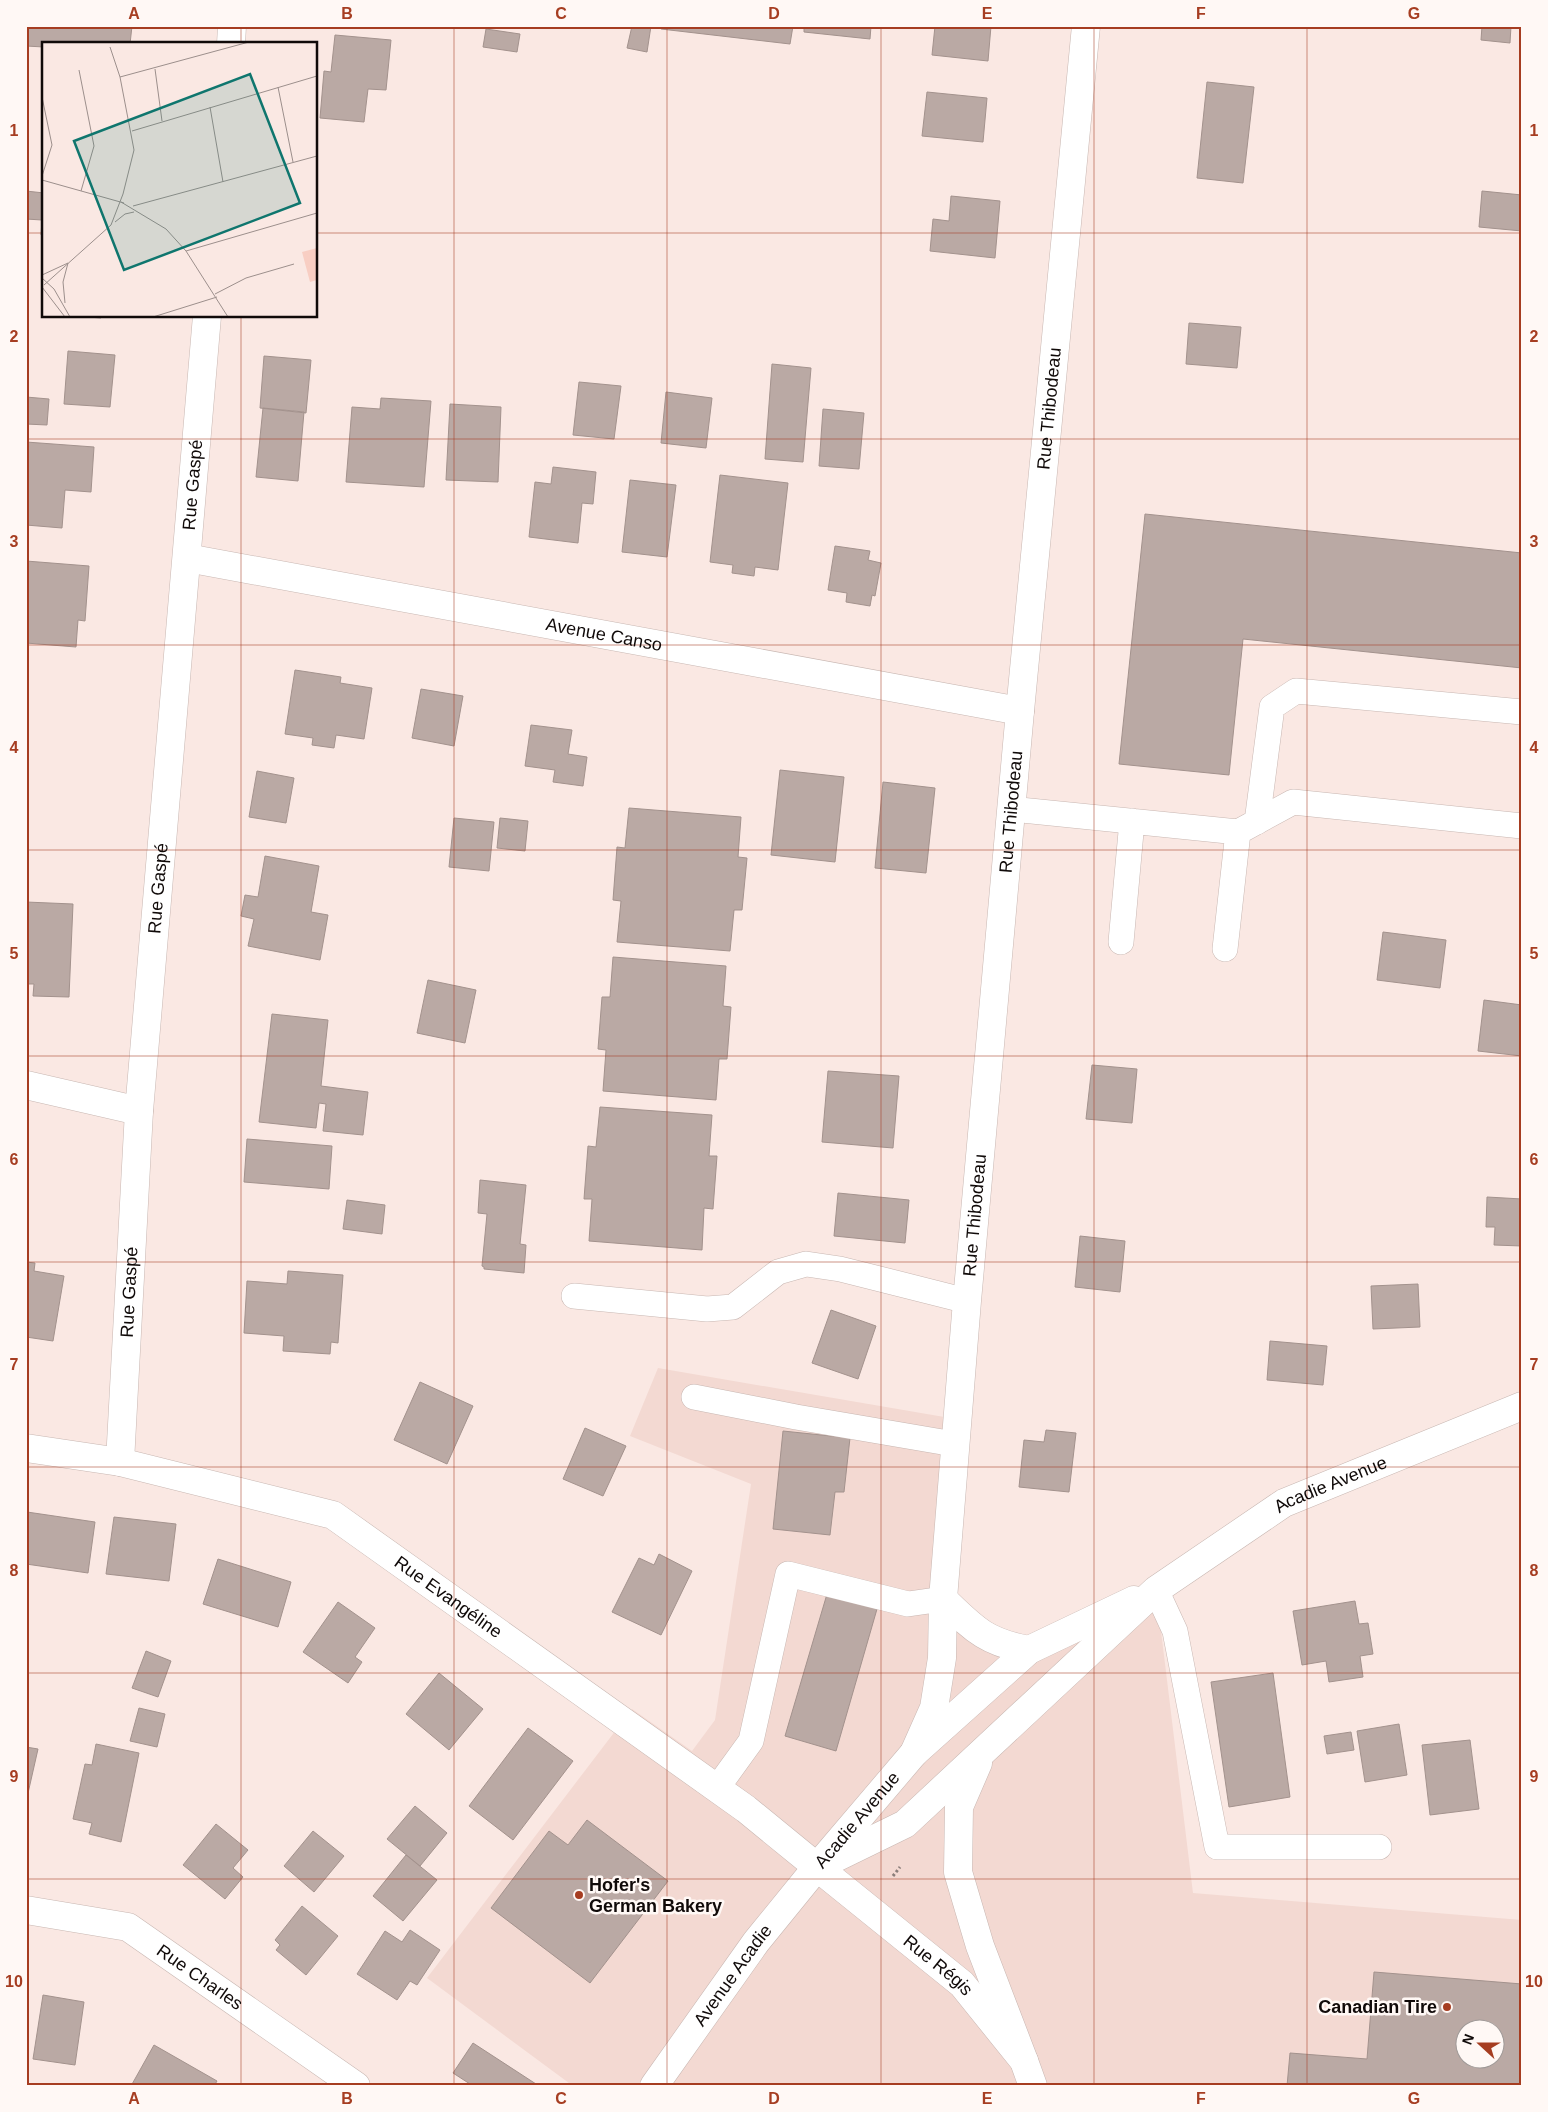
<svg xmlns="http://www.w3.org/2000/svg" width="1548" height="2112" viewBox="0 0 1548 2112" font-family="Arial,sans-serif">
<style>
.built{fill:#f3d9d2;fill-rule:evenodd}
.building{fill:#baa9a4;stroke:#a3928d;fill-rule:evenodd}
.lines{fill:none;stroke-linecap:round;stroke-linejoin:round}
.lane-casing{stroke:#c8b7b2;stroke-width:26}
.street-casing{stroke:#c8b7b2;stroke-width:29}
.secondary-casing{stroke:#c8b7b2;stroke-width:29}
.path{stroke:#8a7d7a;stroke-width:3;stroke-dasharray:2.5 2.5;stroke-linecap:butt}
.lane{stroke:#fff;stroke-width:25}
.street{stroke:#fff;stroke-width:28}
.secondary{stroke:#fff;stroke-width:28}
.grid{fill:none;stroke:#a63d21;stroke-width:1;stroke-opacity:0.55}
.poi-dot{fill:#a63d21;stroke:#fff8f5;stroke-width:2}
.labels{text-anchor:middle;stroke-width:5;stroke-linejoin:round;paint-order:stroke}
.street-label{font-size:18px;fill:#100a09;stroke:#fff8f5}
.poi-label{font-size:18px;font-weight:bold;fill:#100a09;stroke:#fff8f5;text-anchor:start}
.inset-road{fill:none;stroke:#9c8f8c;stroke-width:1}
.view{fill:#0f766e;fill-opacity:0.15;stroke:#0f766e;stroke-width:2.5}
.inset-edge{fill:none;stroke:#100a09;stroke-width:2.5}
.neatline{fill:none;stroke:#a63d21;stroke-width:2}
.grid-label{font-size:16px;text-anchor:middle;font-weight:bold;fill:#a63d21}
</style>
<rect width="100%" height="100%" fill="#fae8e3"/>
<path class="built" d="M658,1368L956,1419L943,1598L1003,1645L1156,1590L1193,1893L1522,1920V2086H573L427,1978L632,1709L692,1751L715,1720L751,1484L630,1436ZM1466,2030H1496V2060H1466Z"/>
<path class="building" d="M26,26H132L130,44H44V47L26,46Z
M632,26H651L647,52L627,48Z
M661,26H793L790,44L661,29Z
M804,26H871L870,39L804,32Z
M935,26H991L988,61L932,55Z
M1482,26H1511L1510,43L1481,40Z
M486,29L520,34L517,52L483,47Z
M335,35L391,40L386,90L368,89L364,122L320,118L324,71L331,72Z
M1207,82L1254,87L1243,183L1197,178Z
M927,92L987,98L983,142L922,136Z
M26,191L44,193V235H41L42,220L26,219Z
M1482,191L1522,195V231L1479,227Z
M951,196L1000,201L995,258L930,251L933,219L949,221Z
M76,316H101V318Z
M1189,323L1241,327L1237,368L1186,364Z
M68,351L115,355L110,407L64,404Z
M264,356L311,360L306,413L260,408Z
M772,364L811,368L803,462L765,459Z
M579,382L621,386L614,439L573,435Z
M666,392L712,398L706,448L661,443Z
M26,397L49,399L47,425L26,424Z
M381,398L431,401L424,487L346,482L352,407L380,409Z
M450,404L501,407L498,482L446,480Z
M263,408L304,412L298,481L256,477Z
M823,409L864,413L859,469L819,466Z
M26,442L94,447L91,492L65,490L62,528L26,525Z
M553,467L596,472L593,504L582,503L578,543L529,537L535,482L551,484Z
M720,475L788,483L778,570L755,567L754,576L732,573L733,565L710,562Z
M630,480L676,485L667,557L622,552Z
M1145,514L1522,553V668L1243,639L1229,775L1119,764Z
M835,546L870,551L868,560L881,563L875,596L872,595L870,606L846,602L847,593L828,590Z
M26,561L89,566L85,621L78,620L76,647L26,643Z
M295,670L341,677L340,683L372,688L364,739L336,735L334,748L312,745L313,738L285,734Z
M421,689L463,696L454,746L412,738Z
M531,725L572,730L568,754L587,757L583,786L553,782L555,770L525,766Z
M780,770L844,777L835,862L771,855Z
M257,771L294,778L286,823L249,817Z
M883,782L935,788L926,873L875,868Z
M629,808L741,817L738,857L747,858L742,910H734L730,951L617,942L621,901L613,900L617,847L625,848Z
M454,818L494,822L489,871L449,867Z
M500,818L528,821L525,851L497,848Z
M265,856L319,866L311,912L328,915L320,960L248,946L254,919L241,916L245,895L258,897Z
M26,902L73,904L69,997L33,996L34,984H26Z
M1383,932L1446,940L1440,988L1377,980Z
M613,957L726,966L723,1006L731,1007L727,1059H719L716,1100L603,1091L606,1050L598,1049L602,997H610Z
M428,980L476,990L465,1043L417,1033Z
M1484,1000L1522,1005V1056L1478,1051Z
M272,1014L328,1020L321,1086L368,1092L363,1135L323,1131L326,1104L319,1103L316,1128L259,1122Z
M1092,1065L1137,1069L1132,1123L1086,1119Z
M828,1071L899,1076L893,1148L822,1142Z
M600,1107L712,1115L709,1156H717L713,1209L704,1208L702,1250L589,1241L592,1199H584L588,1146L596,1147Z
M247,1139L332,1146L329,1189L244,1182Z
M480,1180L526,1185L520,1244L526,1245L524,1273L484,1269V1267L482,1266L487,1214L478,1213Z
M838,1193L909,1200L905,1243L834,1236Z
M1487,1197L1522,1199V1246L1494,1245L1495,1227H1486Z
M347,1200L385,1205L382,1234L343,1229Z
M1080,1236L1125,1241L1120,1292L1075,1287Z
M26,1262L35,1263L34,1271L64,1276L53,1341L26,1337Z
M288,1271L343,1275L338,1343L331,1342L330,1354L283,1351L284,1336L244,1333L247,1281L287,1284Z
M1418,1284L1420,1327L1373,1329L1371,1286Z
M831,1310L876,1326L858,1379L812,1363Z
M1270,1341L1327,1346L1323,1385L1267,1380Z
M420,1382L473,1406L447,1464L394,1440Z
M585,1428L626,1446L603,1496L563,1479Z
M1046,1430L1076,1433L1069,1492L1019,1487L1024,1440L1044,1442Z
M783,1431L850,1438L844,1492H835L830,1535L773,1529Z
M27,1512L95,1522L88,1573L26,1564Z
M114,1517L176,1524L169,1581L106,1574Z
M659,1554L692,1571L661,1635L612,1612L639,1558L654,1565Z
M218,1559L291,1582L278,1627L203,1604Z
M827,1594L877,1609L836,1751L785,1736Z
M1355,1601L1359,1624L1368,1623L1373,1654L1360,1656L1363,1677L1329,1682L1326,1661L1302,1665L1293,1611Z
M338,1602L375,1628L355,1657L362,1662L348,1683L303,1652Z
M146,1651L171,1661L158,1697L132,1688Z
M439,1673L483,1709L449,1750L406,1714Z
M1273,1673L1290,1797L1229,1807L1211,1682Z
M139,1708L165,1714L157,1747L130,1741Z
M1399,1724L1407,1775L1365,1782L1357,1731Z
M528,1728L573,1761L513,1840L469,1806Z
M1351,1732L1354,1750L1327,1754L1324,1736Z
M1470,1740L1479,1809L1430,1815L1422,1745Z
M96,1744L139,1753L121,1842L89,1834L92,1823L73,1819L85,1764L92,1765Z
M26,1747L38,1749L26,1802Z
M415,1806L447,1833L420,1866L387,1839Z
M587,1820L668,1881L590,1983L491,1908L549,1831L568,1845Z
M216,1824L248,1850L233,1868L243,1877L225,1899L183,1865Z
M313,1831L344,1856L314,1892L284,1866Z
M406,1855L437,1880L403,1921L373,1896Z
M302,1906L338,1936L306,1975L276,1950L280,1945L275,1940Z
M410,1930L440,1950L417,1985L410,1981L397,2000L357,1974L385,1931L402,1942Z
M1374,1972L1522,1984V2086H1287L1290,2053L1367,2059ZM1466,2030H1496V2060H1466Z
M43,1995L84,2002L75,2065L33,2059Z
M473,2043L536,2084L534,2086H469L470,2084L453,2073Z
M154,2045L217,2081L214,2086H131Z"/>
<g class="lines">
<g class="lane-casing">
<path id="lane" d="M1011,809L1238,832L1293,802L1522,826
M1257,822L1272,707L1296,691L1522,712
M1121,942L1132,821
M1225,949L1238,832
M574,1296L707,1309L733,1307L778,1272L806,1264L840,1269L967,1301
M694,1397L796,1417L954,1444
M1156,1590L1175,1631L1217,1847H1379
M717,1788L751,1741L788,1574L908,1604L943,1599"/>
</g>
<g class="street-casing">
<g id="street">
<path d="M231,44L232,26"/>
<path id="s1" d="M187,558L1020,711"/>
<path d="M26,1085L139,1111"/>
<path id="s2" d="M26,1448L120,1462L333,1515L746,1809L817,1867"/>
<path id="s3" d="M120,1462L139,1111L207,316"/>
<path d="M943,1599C974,1629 985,1642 1029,1650"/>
<path id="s4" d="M914,1753L934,1708L942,1658L943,1599L967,1301L1020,711L1086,26"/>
<path id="s5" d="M26,1910L128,1927L356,2086"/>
</g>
</g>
<g class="secondary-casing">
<g id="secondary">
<path d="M978,1763L959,1807L958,1872L980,1946L1024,2061"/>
<path id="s6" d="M817,1867L905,1824L1156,1590L1284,1503L1522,1406"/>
<path id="s7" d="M817,1867L962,1984L1024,2061L1033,2086"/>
<path id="s8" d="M654,2086L756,1942L817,1867L914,1753L1029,1650L1134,1600"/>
</g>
</g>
<path class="path" d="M893,1876L900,1867"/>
<use href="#lane" class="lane"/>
<use href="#street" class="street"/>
<use href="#secondary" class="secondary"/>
</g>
<path class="grid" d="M241,26V44M454,26V2086M667,26V2086M881,26V2086M1094,26V2086M1307,26V2086M26,233H44M316,233H1522M241,316V2086M26,439H1522M26,645H1522M26,850H1522M26,1056H1522M26,1262H1522M26,1467H1522M26,1673H1522M26,1879H1522"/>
<g class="poi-dot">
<circle cx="579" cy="1895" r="5"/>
<circle cx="1447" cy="2007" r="5"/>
</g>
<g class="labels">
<g class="street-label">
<text dy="6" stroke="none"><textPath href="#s4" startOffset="1354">Rue Thibodeau</textPath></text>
<text dy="6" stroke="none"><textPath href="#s3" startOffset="980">Rue Gaspé</textPath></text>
<text dy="6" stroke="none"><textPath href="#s1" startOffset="424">Avenue Canso</textPath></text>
<text dy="6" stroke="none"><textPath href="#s4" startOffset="949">Rue Thibodeau</textPath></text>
<text dy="6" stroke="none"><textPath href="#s3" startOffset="575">Rue Gaspé</textPath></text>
<text dy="6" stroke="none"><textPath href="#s4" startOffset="544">Rue Thibodeau</textPath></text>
<text dy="6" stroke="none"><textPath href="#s3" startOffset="170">Rue Gaspé</textPath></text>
<text dy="6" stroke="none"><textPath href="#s6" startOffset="646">Acadie Avenue</textPath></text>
<text dy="6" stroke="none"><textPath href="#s2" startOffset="456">Rue Evangéline</textPath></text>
<text dy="6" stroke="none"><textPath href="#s8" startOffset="335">Acadie Avenue</textPath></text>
<text dy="6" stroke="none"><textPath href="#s7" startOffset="156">Rue Régis</textPath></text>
<text dy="6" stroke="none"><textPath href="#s8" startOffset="136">Avenue Acadie</textPath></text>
<text dy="6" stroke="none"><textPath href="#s5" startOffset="191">Rue Charles</textPath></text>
</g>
<g class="poi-label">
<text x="589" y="1891">Hofer's<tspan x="589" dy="21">German Bakery</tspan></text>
<text x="1437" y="2013" text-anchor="end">Canadian Tire</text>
</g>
</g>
<g transform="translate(42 42)">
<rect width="275" height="275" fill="#fae8e3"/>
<path d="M275,206V238L268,240L260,210Z" fill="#f8cec3"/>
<path class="inset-road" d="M113,27L120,79M37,28L52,104L39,149M78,35L207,0M236,45L251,120M0,55L10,103L0,134M168,65L181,140M90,89L275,34M0,138L82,161M79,160L124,187L144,209L186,275M91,164L275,114M73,180L83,172L92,170M144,209L275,171M0,233L26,221M0,236L12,247L28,275M2,243L69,183L81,152L92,108L78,35L68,5M0,245L23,275M173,252L204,236L252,222M23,261L21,240L26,221M111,275L175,255"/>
<path class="view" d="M208,32L258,161L82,228L32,99Z"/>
<rect width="275" height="275" class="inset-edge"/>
</g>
<rect width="1548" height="2112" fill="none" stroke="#fff8f5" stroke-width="55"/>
<g transform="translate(1480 2044) rotate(291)"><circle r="24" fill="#fff8f5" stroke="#9f9997"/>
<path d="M0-4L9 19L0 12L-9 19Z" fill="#a63d21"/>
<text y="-8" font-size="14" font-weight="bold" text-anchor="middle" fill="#100a09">N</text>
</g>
<rect x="28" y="28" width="1492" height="2056" class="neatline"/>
<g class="grid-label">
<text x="134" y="19">A</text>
<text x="347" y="19">B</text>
<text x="561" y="19">C</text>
<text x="774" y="19">D</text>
<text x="987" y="19">E</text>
<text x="1201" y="19">F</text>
<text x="1414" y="19">G</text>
<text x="14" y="136">1</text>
<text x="1534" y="136">1</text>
<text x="14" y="342">2</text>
<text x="1534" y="342">2</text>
<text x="14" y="547">3</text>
<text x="1534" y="547">3</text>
<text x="14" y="753">4</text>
<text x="1534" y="753">4</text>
<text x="14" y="959">5</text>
<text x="1534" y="959">5</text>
<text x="14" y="1165">6</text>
<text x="1534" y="1165">6</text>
<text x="14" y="1370">7</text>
<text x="1534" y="1370">7</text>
<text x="14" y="1576">8</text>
<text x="1534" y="1576">8</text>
<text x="14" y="1782">9</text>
<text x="1534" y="1782">9</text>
<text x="14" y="1987">10</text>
<text x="1534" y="1987">10</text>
<text x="134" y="2104">A</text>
<text x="347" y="2104">B</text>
<text x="561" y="2104">C</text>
<text x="774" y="2104">D</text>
<text x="987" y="2104">E</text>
<text x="1201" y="2104">F</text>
<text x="1414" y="2104">G</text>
</g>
</svg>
